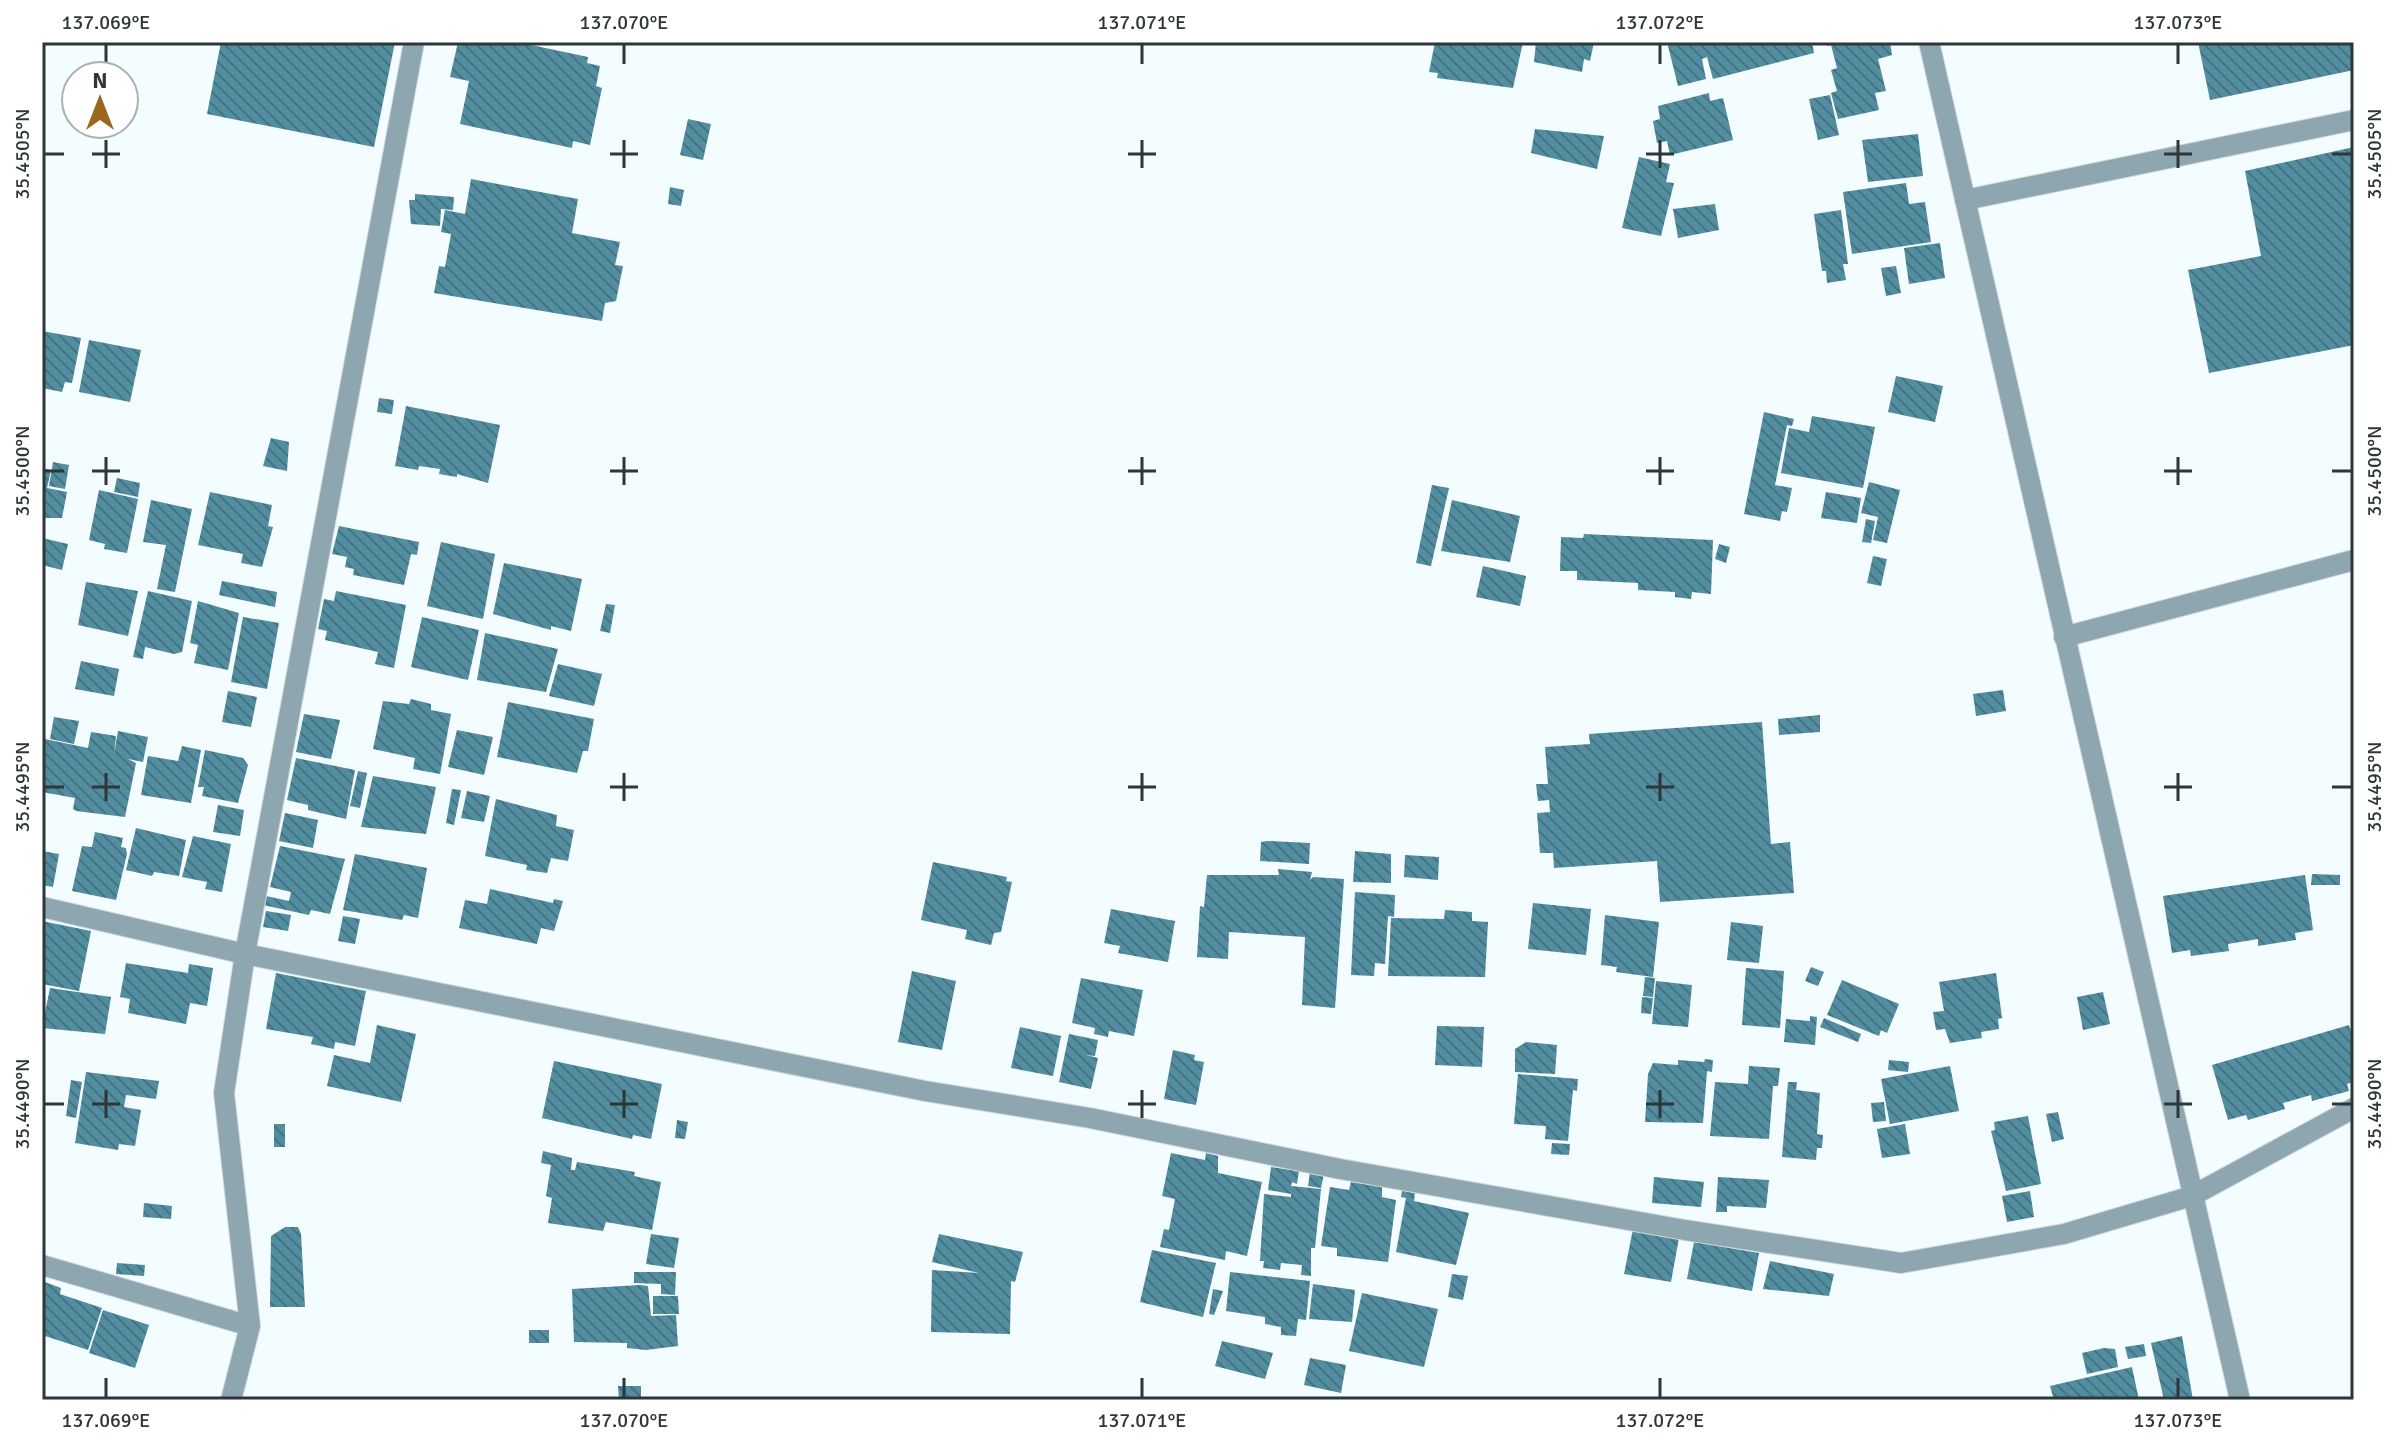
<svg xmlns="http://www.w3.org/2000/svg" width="2396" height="1442" viewBox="0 0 2396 1442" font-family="Signika,sans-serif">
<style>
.building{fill:url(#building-back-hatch)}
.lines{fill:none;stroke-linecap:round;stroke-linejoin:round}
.minor-casing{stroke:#cfd8db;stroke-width:22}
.tertiary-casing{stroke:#cfd8db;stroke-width:22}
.minor{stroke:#8da6af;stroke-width:20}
.tertiary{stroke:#8da6af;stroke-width:20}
.ticks{fill:none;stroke:#2d3639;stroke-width:3}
.neatline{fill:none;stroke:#2d3639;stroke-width:3}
.ticks-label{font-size:20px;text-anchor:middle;fill:#2d3639}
</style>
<defs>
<pattern id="building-back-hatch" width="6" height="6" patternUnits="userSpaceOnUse" patternTransform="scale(2)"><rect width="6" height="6" fill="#528da0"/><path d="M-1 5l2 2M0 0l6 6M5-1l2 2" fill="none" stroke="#447483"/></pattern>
</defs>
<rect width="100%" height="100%" fill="#f3fcff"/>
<path class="building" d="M221,42H395L374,147L207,114Z
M458,42H517L588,57L587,63L600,66L596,86L602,88L590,145L573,141L572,148L460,124L469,81L450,77Z
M1435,42H1523L1513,88L1437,78L1438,73L1429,72Z
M1536,42H1594L1590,61L1584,59L1582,72L1534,62Z
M1667,42H1812L1814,53L1713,79L1707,57L1702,59L1706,79L1678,86Z
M1826,42H1890L1892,55L1878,59L1886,91L1875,93L1879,110L1838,119L1831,93L1837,91L1831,70L1837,68L1831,45L1827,46Z
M2198,42H2354V70L2210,100Z
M1709,93L1710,101L1723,98L1733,140L1670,155L1667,141L1657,143L1653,121L1660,119L1658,106Z
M1830,95L1839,135L1818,140L1809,99Z
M688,119L711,124L703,160L680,155Z
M1535,129L1604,136L1597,169L1531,153Z
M1918,134L1923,176L1868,182L1862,140Z
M2354,147V220L2351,221L2354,345L2209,373L2188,270L2261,256L2245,171Z
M1639,157L1670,164L1666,182L1674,183L1661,236L1622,228Z
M471,179L578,199L572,233L620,242L615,265L623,266L616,301L605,303L602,321L434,293L439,266L445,267L451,234L441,232L445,210L465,214Z
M1906,183L1909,204L1925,202L1931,242L1852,254L1843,192Z
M670,187L684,190L681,206L668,204Z
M415,194L454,197L453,210L441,209L440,226L411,224L409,200H415Z
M1715,204L1719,230L1678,238L1673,209Z
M1841,210L1848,264H1843L1846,280L1827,283L1826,271H1822L1814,214Z
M1940,243L1945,278L1909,284L1904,248Z
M1896,266L1901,293L1886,296L1881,268Z
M42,331L81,338L72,383L65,382L62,392L42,388Z
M89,340L141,350L130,402L79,392Z
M1896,376L1943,386L1935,422L1888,412Z
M379,398L394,400L392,414L377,412Z
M406,406L500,425L488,483L457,474V477L439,474L440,469L419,466L418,470L395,466Z
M1764,412L1794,419L1792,426L1787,425L1775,485L1792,488L1787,512L1782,511L1780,521L1744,514Z
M1812,416L1875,427L1863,488L1781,473L1789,428L1809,432Z
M271,438L289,442L287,471L263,466Z
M53,462L69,465L65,489L49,486Z
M42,468L51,470L47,488L67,492L62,518H42Z
M117,478L140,483L138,497L114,492Z
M1869,482L1900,490L1887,543L1873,540L1878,517L1861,513Z
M1432,485L1449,488L1431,566L1416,563Z
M99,490L138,499L127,553L104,549L105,544L89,540Z
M210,492L272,505L268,526L273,527L262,567L241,563L243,554L198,545Z
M1826,492L1861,498L1857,523L1821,518Z
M151,500L192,509L175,592L157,589L166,545L143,542Z
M1452,500L1520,516L1510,562L1441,551Z
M1866,519L1875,521L1871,543L1862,542Z
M339,526L419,542L417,555L411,554L404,585L353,575L354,569L345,567L347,557L332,554Z
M1584,534L1713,540L1711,594L1692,592L1691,599L1675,597V592L1638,590V583L1577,580V571H1560L1561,537L1583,538Z
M42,538L68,544L62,570L42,565Z
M441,542L495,554L483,619L427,606Z
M1719,544L1730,547L1726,563L1715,559Z
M1873,556L1887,559L1881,586L1867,583Z
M504,563L582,579L571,631L551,626V630L493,614Z
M1483,566L1526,576L1520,606L1476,597Z
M222,581L277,592L275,607L219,595Z
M86,582L138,591L128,636L78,625Z
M148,591L192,601L182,652L174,654L145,647L143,659L133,657Z
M336,591L406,605L394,668L375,664L378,652L325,640L327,631L318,629L324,599L334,601Z
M198,601L239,613L228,670L194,663L198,645L190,643Z
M606,604L615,605L610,633L600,631Z
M243,617L279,623L267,689L231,682Z
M422,617L479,630L468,680L411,667Z
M485,633L558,649L546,692L477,680Z
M81,661L119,669L114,696L75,689Z
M558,664L602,674L594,706L549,696Z
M2003,690L2006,711L1976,716L1973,694Z
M228,691L257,697L251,727L222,722Z
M411,699L431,704V710L451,714L440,774L413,769L415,758L373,749L383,701L409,704Z
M508,702L594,719L588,751H583L577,773L497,757Z
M304,714L340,720L331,759L296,752Z
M1820,715V732L1779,735L1778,719Z
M54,717L79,721L74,744L50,739Z
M1762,722L1771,844L1790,842L1794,893L1660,902L1657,861L1554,868L1553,853H1540L1537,813L1550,812L1549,800L1538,801L1536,784H1548L1545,747L1590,744L1589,734Z
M457,730L493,737L484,775L448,767Z
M118,731L148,737L143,762L128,759L136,763L125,817L76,811L73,809L75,798L42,792L45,739L88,748L91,732L116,736L114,754Z
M182,746L201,750L191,803L141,795L148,756L178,761Z
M205,750L243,758L248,765L238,803L202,796L204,787H198Z
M296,758L355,770L346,819L308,810V805L287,800Z
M358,771L367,773L360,808L350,806Z
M373,776L436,787L426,834L361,827Z
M452,789L461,790L454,825L446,823Z
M467,791L490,796L484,822L461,818Z
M496,799L557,815L556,826L574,830L568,861L551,858L547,873L526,870L527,865L485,856Z
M218,805L244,810L240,836L213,832Z
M285,813L318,820L313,848L279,841Z
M136,828L186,840L179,876L154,872L152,876L126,870Z
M95,832L123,838L121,847L126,848L127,854L116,900L72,891L82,846L92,847Z
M193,836L231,844L222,892L205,889L207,882L182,877Z
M1268,841L1310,843L1309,864L1260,861L1261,842Z
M280,846L345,859L330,914L311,910L309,915L263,905L266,896L289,901L291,892L270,887Z
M42,851L59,854L53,887L42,885Z
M1355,851L1391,854V883L1353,882Z
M355,854L427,868L418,918L404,915L402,920L343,910Z
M1405,855L1439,857L1438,880L1404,877Z
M933,862L1007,877L1006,881L1012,882L1001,932L994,933L991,945L965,939L967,930L921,920Z
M1278,869L1312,872L1310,880L1313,877L1344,879L1335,1008L1302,1005L1305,937L1229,932L1228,959L1197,957L1200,906L1204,907L1207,875H1279Z
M2312,874L2340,875V885H2311Z
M2305,875L2313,930L2295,933L2296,940L2258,946V939L2228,944L2229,951L2191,956L2190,950L2172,953L2163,896Z
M490,889L553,903L554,899L563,901L554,931L541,928L537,944L459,928L465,900L487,904Z
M1355,892L1395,895L1394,917L1388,916L1385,964L1375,963L1374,976L1351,975Z
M1533,903L1591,909L1586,955L1528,949Z
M1111,909L1175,921L1168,962L1118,953L1120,946L1104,943Z
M1445,910L1472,912V921L1488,922L1485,977L1388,976L1391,918L1444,919Z
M266,911L291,915L288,931L263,927Z
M1605,915L1659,922L1653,977L1616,972L1617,967L1601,965Z
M343,916L360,919L355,944L338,941Z
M42,921L91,931L79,991L42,984Z
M1731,922L1763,926L1759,963L1727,960Z
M126,963L188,973L189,964L213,968L207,1006L190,1003L186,1024L128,1013L130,999L120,997Z
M1811,967L1824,972L1818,986L1805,981Z
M1746,968L1784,971L1780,1028L1742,1025Z
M912,971L956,981L942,1050L898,1042Z
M276,973L366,991L355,1046L335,1042L334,1049L311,1044L313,1037L266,1029Z
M1996,973L2002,1018L1998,1019L1999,1029L1981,1032L1982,1038L1950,1043L1945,1029L1936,1030L1933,1012L1944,1011L1939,982Z
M1645,977L1655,978L1653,997L1643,996Z
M1081,978L1143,990L1134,1036L1109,1031L1108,1037L1094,1034L1095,1028L1072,1023Z
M1842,980L1899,1004L1887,1033L1881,1030L1879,1036L1827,1015Z
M1656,981L1692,985L1688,1027L1652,1024Z
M50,988L111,997L105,1034L42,1028Z
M2103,992L2110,1024L2083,1030L2077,997Z
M1642,997L1653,998L1651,1014L1641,1013Z
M1810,1016L1817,1017L1815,1045L1784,1042L1786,1019L1810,1021Z
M1824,1018L1861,1034L1858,1042L1820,1027Z
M377,1025L416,1034L401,1102L327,1086L334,1055L370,1063Z
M2349,1025L2354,1042V1082L2347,1084L2349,1091L2312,1101L2311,1095L2283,1103L2285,1109L2248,1120L2246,1115L2228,1120L2212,1065Z
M1437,1026L1484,1027L1482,1067L1435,1065Z
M1020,1027L1061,1036L1053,1076L1011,1068Z
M1069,1034L1098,1040L1095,1056L1086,1055L1098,1058L1091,1089L1059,1082Z
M1526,1042L1557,1045L1555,1074L1515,1072V1049Z
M1173,1050L1195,1055L1194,1060L1204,1062L1196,1105L1164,1099Z
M1705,1059L1713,1060L1712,1072L1707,1071L1703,1123L1645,1122L1648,1074L1653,1063L1678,1065V1060L1704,1062Z
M1889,1060L1909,1062L1908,1072L1888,1070Z
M554,1061L662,1084L651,1139L633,1135L632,1139L542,1118Z
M1749,1066L1780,1068L1778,1086H1773L1769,1139L1710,1136L1715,1082L1748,1084Z
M1950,1066L1959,1111L1890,1124L1881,1079Z
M86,1072L159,1081L156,1099L126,1095L124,1107L141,1110L135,1146L119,1144L118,1150L75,1143Z
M1518,1074L1578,1079L1577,1091L1573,1090L1568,1141L1545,1139L1546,1126L1514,1124Z
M71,1080L82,1082L76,1118L66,1116Z
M1788,1082H1797L1796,1090L1820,1093L1817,1134L1823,1135L1822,1148H1817L1816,1160L1782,1157Z
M1884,1102L1886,1121L1873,1122L1871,1103Z
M2058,1112L2064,1139L2052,1142L2046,1114Z
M2028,1116L2041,1184L2006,1191L1991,1131L1995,1130L1994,1122Z
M677,1120L688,1122L685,1139L675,1138Z
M274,1124H285V1147H274Z
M1905,1124L1910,1154L1882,1158L1877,1129Z
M1552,1143L1570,1144L1569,1155L1551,1154Z
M543,1151L572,1158L571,1170H575L577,1162L635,1172L634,1176L661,1182L652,1230L606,1222L603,1231L548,1223L552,1198L546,1196L551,1165L541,1163Z
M1171,1153L1205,1160L1206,1153L1218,1156V1173L1262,1182L1247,1256L1226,1251L1225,1260L1160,1247L1164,1229L1169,1230L1175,1199L1162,1196Z
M1271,1167L1299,1171L1297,1184L1292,1182L1291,1186L1321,1189L1315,1248H1311V1276L1301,1275L1302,1265L1281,1263L1280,1270L1263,1268L1264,1261H1260L1264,1194L1291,1197V1194L1268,1190Z
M1310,1172L1324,1174L1321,1188L1308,1186Z
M1654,1177L1704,1182L1701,1207L1652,1203Z
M1718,1177L1769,1180L1766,1208L1727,1206V1212H1716Z
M1351,1182L1382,1186V1197L1396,1200L1388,1262L1337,1256V1248L1321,1246L1330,1187L1349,1190Z
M1402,1190L1415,1193L1414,1201L1469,1213L1456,1265L1396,1252L1406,1198L1401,1197Z
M2030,1191L2034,1217L2007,1222L2002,1196Z
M144,1203L172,1206L171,1219L143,1217Z
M285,1227H298L301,1234L305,1307H270L271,1236Z
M1633,1229L1679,1238L1671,1282L1624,1274Z
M651,1234L679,1238L674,1268L646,1264Z
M939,1234L1023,1252L1015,1282L1011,1281L1010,1334L931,1332L932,1270L979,1273L932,1262Z
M1694,1242L1759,1253L1752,1291L1687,1279Z
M1152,1250L1216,1263L1203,1317L1140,1302Z
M1770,1261L1834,1274L1829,1296L1763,1289Z
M117,1263L145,1265L144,1276L116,1274Z
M634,1272H676L675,1295L661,1294V1284L634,1283Z
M1230,1272L1310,1281L1306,1320L1298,1319L1296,1336L1281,1335V1327L1265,1324V1317L1226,1311Z
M1452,1274L1468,1276L1463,1300L1448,1297Z
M42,1281L61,1288L60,1294L102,1308L88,1350L42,1335Z
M1313,1284L1355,1290L1352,1322L1309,1319Z
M640,1285L648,1286L651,1316L676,1315L678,1346L646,1350L627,1348V1343L574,1342L572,1289Z
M1213,1289L1223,1291L1214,1315L1209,1314Z
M1362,1293L1438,1309L1424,1367L1349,1351Z
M653,1296H678L679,1314H653Z
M103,1310L149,1325L135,1368L89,1353Z
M529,1330H549V1343H529Z
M2182,1336L2193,1400H2164L2151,1343Z
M1222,1341L1273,1353L1265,1379L1215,1366Z
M2144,1344L2146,1356L2128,1359L2125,1347Z
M2104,1348L2115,1349L2118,1367L2087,1374L2082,1353Z
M1310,1358L1346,1365L1341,1393L1304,1385Z
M2132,1367L2139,1400H2054L2050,1386Z
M618,1386H641V1400H619Z"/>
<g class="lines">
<g class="minor-casing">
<path id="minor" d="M1965,200L2354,120
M2064,637L2354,560
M42,907L245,954L925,1091L1090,1118L1340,1169L1685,1230L1901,1263L2064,1234L2192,1196L2354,1108
M42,1265L250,1326
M231,1400L250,1326L224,1093L245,954L414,42"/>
</g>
<g class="tertiary-casing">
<path id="tertiary" d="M1929,42L2240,1400"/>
</g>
<use href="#minor" class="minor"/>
<use href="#tertiary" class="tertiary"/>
</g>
<path class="ticks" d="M106,44V64M624,44V64M1142,44V64M1660,44V64M2178,44V64M106,140V168M624,140V168M1142,140V168M1660,140V168M2178,140V168M44,154H64M92,154H120M610,154H638M1128,154H1156M1646,154H1674M2164,154H2192M2332,154H2352M106,457V485M624,457V485M1142,457V485M1660,457V485M2178,457V485M44,471H64M92,471H120M610,471H638M1128,471H1156M1646,471H1674M2164,471H2192M2332,471H2352M106,773V801M624,773V801M1142,773V801M1660,773V801M2178,773V801M44,787H64M92,787H120M610,787H638M1128,787H1156M1646,787H1674M2164,787H2192M2332,787H2352M106,1090V1118M624,1090V1118M1142,1090V1118M1660,1090V1118M2178,1090V1118M44,1104H64M92,1104H120M610,1104H638M1128,1104H1156M1646,1104H1674M2164,1104H2192M2332,1104H2352M106,1378V1398M624,1378V1398M1142,1378V1398M1660,1378V1398M2178,1378V1398"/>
<rect width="2396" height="1442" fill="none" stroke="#ffffff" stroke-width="88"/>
<g transform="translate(100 100)"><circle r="38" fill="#ffffff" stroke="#abafb0" stroke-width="2"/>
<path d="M0-6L14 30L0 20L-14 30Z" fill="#9b671e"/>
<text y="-12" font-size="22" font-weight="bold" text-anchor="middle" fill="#2d3639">N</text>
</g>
<rect x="44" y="44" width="2308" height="1354" class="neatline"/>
<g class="ticks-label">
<text x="106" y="29">137.069°E</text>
<text x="624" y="29">137.070°E</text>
<text x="1142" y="29">137.071°E</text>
<text x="1660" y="29">137.072°E</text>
<text x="2178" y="29">137.073°E</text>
<text transform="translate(22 154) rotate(-90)" y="7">35.4505°N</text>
<text transform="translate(2374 154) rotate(-90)" y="7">35.4505°N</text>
<text transform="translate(22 471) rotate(-90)" y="7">35.4500°N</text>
<text transform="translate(2374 471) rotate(-90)" y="7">35.4500°N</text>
<text transform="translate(22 787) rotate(-90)" y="7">35.4495°N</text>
<text transform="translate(2374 787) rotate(-90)" y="7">35.4495°N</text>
<text transform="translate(22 1104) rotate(-90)" y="7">35.4490°N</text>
<text transform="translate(2374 1104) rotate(-90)" y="7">35.4490°N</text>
<text x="106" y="1427">137.069°E</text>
<text x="624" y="1427">137.070°E</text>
<text x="1142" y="1427">137.071°E</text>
<text x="1660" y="1427">137.072°E</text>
<text x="2178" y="1427">137.073°E</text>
</g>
</svg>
